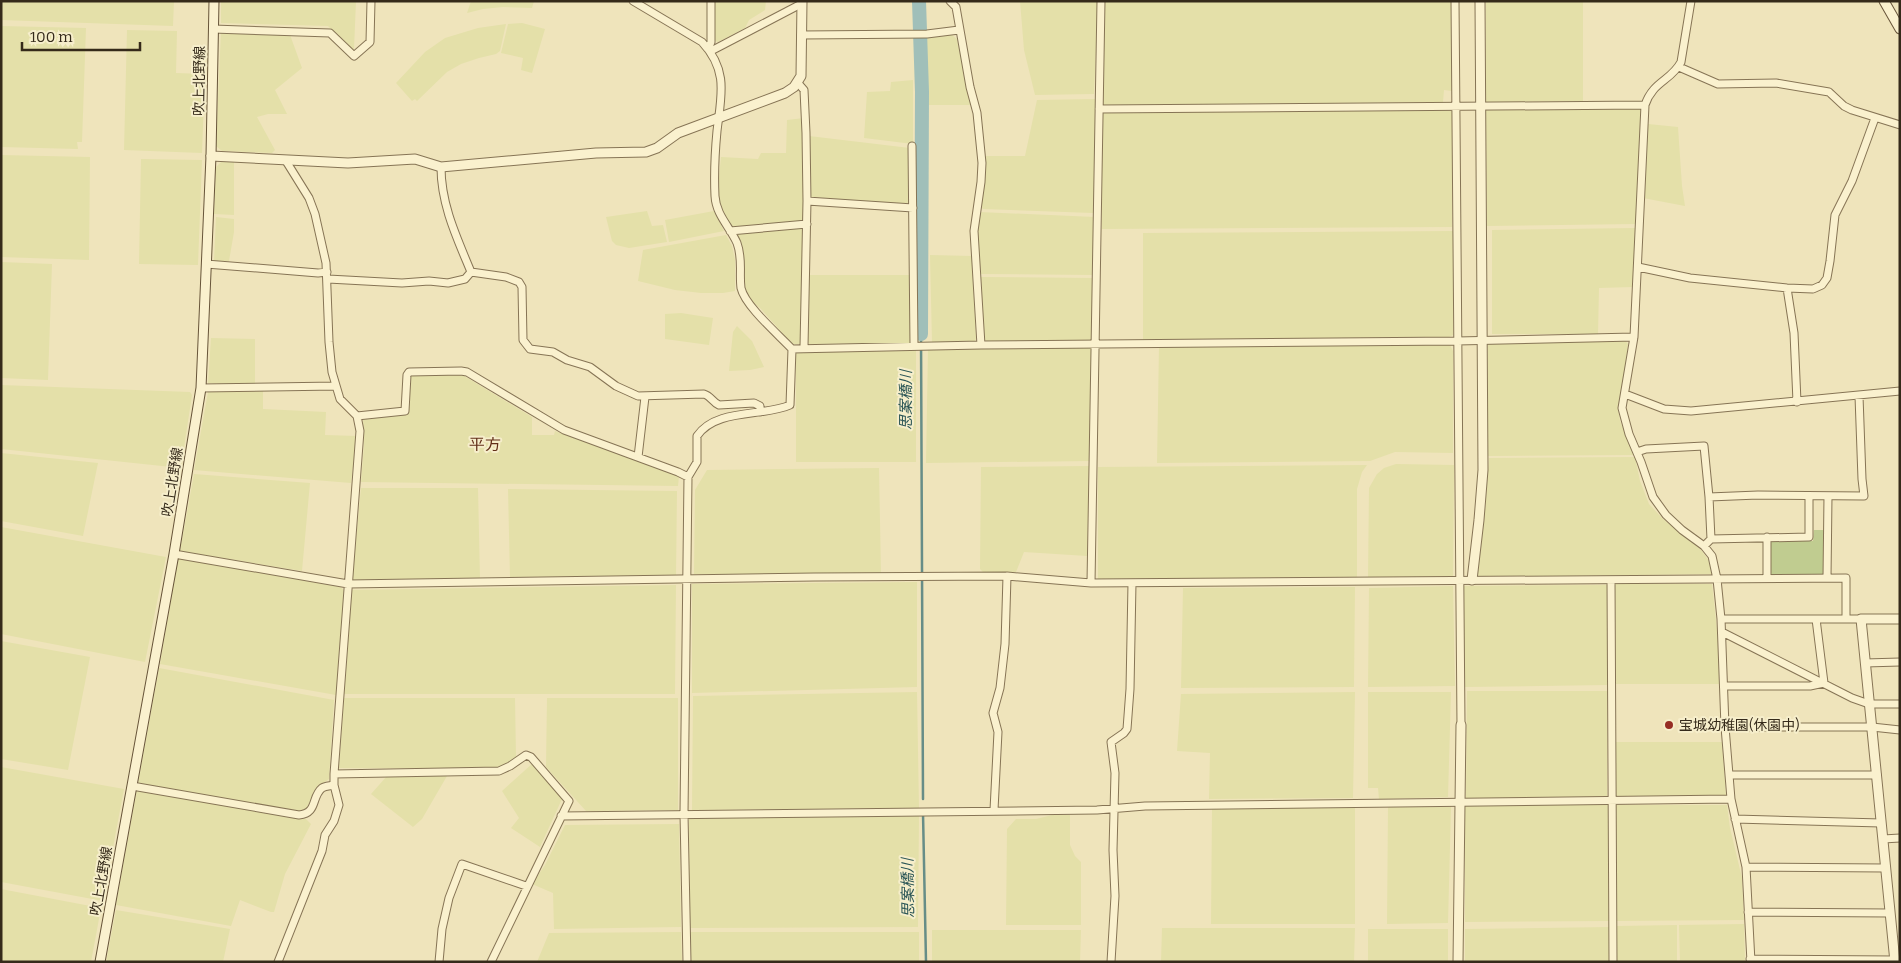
<svg xmlns="http://www.w3.org/2000/svg" width="1901" height="963" viewBox="0 0 1901 963" font-family="Bitter,'Noto Sans JP',serif">
<style>
.farmland{fill:#e4e0a9}
.green{fill:#c0cc90}
.lines{fill:none;stroke-linecap:round;stroke-linejoin:round}
.stream{stroke:#678d87;stroke-width:2.5}
.river{stroke:#a0bfb9;stroke-width:14}
.minor-casing{stroke:#867455;stroke-width:9}
.tertiary-casing{stroke:#867455;stroke-width:11}
.secondary-casing{stroke:#675439;stroke-width:11}
.minor{stroke:#faf1ce;stroke-width:7}
.tertiary{stroke:#faf1ce;stroke-width:9}
.secondary{stroke:#faf1ce;stroke-width:9}
.poi-dot{fill:#962e24;stroke:#f6eecb;stroke-width:2}
.labels{text-anchor:middle;stroke-width:4;stroke-linejoin:round;paint-order:stroke}
.street-label{font-size:14px;fill:#352a1a;stroke:#f6eecb}
.poi-label{font-size:14px;fill:#352a1a;stroke:#f6eecb;text-anchor:start}
.water-label{font-size:15px;font-style:italic;fill:#295455;stroke:#f6eecb}
.quarter-label{font-size:16px;fill:#622f19;stroke:#f6eecb}
</style>
<rect width="100%" height="100%" fill="#efe4bb"/>
<path class="farmland" d="M1,1H174L173,26L1,20Z
M221,1H356L354,49L352,50L328,26L221,23Z
M471,1H534L532,8L503,7L483,9L467,13Z
M715,1H766L765,10L749,20L745,28L718,42L715,41Z
M1020,1H1098L1094,94L1035,95L1024,50Z
M1104,1H1451L1452,91L1444,90L1443,102L1103,105L1102,104Z
M1486,1H1583V101L1486,102Z
M522,23L545,29L532,73L521,70L523,58L501,53L508,24Z
M506,24L500,51L496,54L479,58L461,64L447,72L417,101L415,99L412,101L396,83L425,52L445,38L478,28Z
M1,26L86,28L82,142H77L78,149L1,147Z
M127,30L177,31L176,73L205,74L202,153L124,150Z
M221,31L289,32L302,68L275,90L287,114H268L257,117L275,150L272,153L222,151L216,146Z
M952,35L957,39L971,105H928L926,36Z
M913,80V144L864,138L867,92L890,91L891,82Z
M1095,99V210L1093,213L983,209L981,207L985,177L984,156H1025L1037,100Z
M1640,107L1643,109L1636,224L1487,226L1486,109Z
M1452,110V227L1102,229V114L1105,112Z
M804,118L803,221L730,228L723,215L719,202L718,188L721,157L758,159L761,153H786L787,120Z
M1648,124L1678,127L1682,186L1685,206L1643,198Z
M809,136L910,148V204L810,197Z
M1,155L90,157L89,260L1,257Z
M141,159L202,160L198,265L139,264Z
M222,161H234V215L214,214L216,167Z
M647,211L652,226L663,225L667,242L629,248L616,245L612,241L606,217Z
M714,211L724,231L669,242L665,220Z
M979,212L1095,217L1094,275L980,274L977,215Z
M216,217L234,219V232L229,261H214Z
M801,226L804,229L803,342L801,344H792L761,309L747,297L744,289L743,252L734,233Z
M1635,228L1633,287L1599,288L1598,334H1492V230Z
M1453,231V335L1449,337L1143,340V233Z
M726,235L732,246L735,260V291L723,293H701L675,290L638,281L643,250Z
M930,255L972,256L976,339L974,342H932Z
M1,262L52,264L48,380L1,378Z
M809,275H913L912,343L809,344L808,341Z
M981,277L1094,278L1092,341L988,342L984,339Z
M681,313L713,318L709,345L665,339V314Z
M737,326L752,341L764,367L750,370L729,371L733,332Z
M211,338L255,339V385L208,383Z
M1625,340L1628,344L1623,385L1618,408L1620,421L1634,455L1488,456V344Z
M1450,345L1453,351V453L1395,452L1370,461L1157,463L1159,346Z
M1092,347L1089,461L926,463L928,350Z
M916,350V462H796V352Z
M461,374L532,417V435H554L555,431L679,476L678,486L361,482L364,446L363,417L409,413L410,375Z
M1,385L190,392L192,395L181,468L1,449Z
M263,391V409L326,412L325,435L357,436L351,483L194,470L208,392Z
M1,453L98,463L83,536L1,521Z
M1635,457L1640,481L1649,504L1663,519L1699,547L1709,561L1712,574L1477,577L1484,523L1489,458Z
M1396,464L1454,465L1453,578H1368L1369,488L1377,474L1384,468Z
M1367,465L1362,472L1357,489V577L1098,579V467Z
M1089,466L1087,556L1024,552L1016,572H983L980,569L981,467Z
M879,468L881,574H694L695,490L707,470Z
M194,474L310,483L302,571L180,551Z
M361,488H478L480,579L352,580Z
M508,489L677,491L676,576L510,577Z
M1,527L166,557L145,662L1,634Z
M178,558L340,587L344,590L336,695L160,664Z
M917,582V687L692,693V584Z
M1615,584H1712L1719,649V684H1616Z
M676,585L675,694H343L351,590Z
M1607,585V685L1465,687L1463,586Z
M1453,586L1455,686L1368,687L1369,588Z
M1355,587L1354,687L1181,688L1183,588Z
M1,641L90,657L68,770L1,759Z
M159,668L334,700L329,779L316,788L306,810L298,812L138,784Z
M1467,691H1607V797L1466,799Z
M917,692L919,808L692,810L693,696Z
M1355,692L1353,798L1209,799L1210,753L1177,751L1181,694Z
M1368,692H1451L1448,797L1379,799L1378,788H1368Z
M344,698H515L516,757L499,769L339,768Z
M547,698H678V810L586,811L546,767Z
M1615,742H1722L1726,796L1615,797Z
M533,763L562,799L540,847L511,828L519,818L502,791Z
M1,767L124,789L103,901L1,882Z
M387,776H447L422,819L413,827L371,794Z
M137,789L306,819L311,824L285,874L274,912H271L240,900L231,926L116,905Z
M1609,804V921L1465,922V805Z
M1616,805H1727L1730,828L1742,878L1744,920L1617,921Z
M1355,807V924H1211L1212,809Z
M1388,807H1451L1448,923L1387,924Z
M1056,814L1070,815V845L1075,856L1081,862V925H1006L1007,829L1016,819H1036Z
M919,816L918,927L690,928L689,819Z
M679,824L681,927L554,929L553,893L532,884L545,865L565,825Z
M1,889L101,908L91,962H1Z
M116,910L230,929L223,962H106Z
M1744,924L1745,962H1680L1679,925Z
M1677,925V962H1617V926Z
M1610,927V962H1465V929Z
M1162,928H1355L1354,962H1161Z
M1368,929H1448V962H1368Z
M932,930H1081L1080,962H932Z
M681,932L682,962H537L549,933Z
M690,932H919V962H691Z"/>
<path class="green" d="M1814,530H1825V575L1773,576L1770,572V543L1772,541H1813Z"/>
<g class="lines">
<path class="stream" d="M921,334L923,799
M923,813L926,962"/>
<path class="river" d="M919,1L922,92L921,334"/>
<g class="minor-casing">
<path id="minor" d="M633,1L702,42C729,71 721,96 717,131C715,152 714,175 715,196C716,215 730,227 737,243C743,259 739,273 741,288C745,306 779,335 792,349L790,405C763,417 716,408 697,436V462L688,477L684,814L687,962
M950,1L956,7L970,87L977,113L982,163L981,182L974,231L981,345
M1455,1L1461,725
M1691,1L1681,62C1671,81 1653,81 1645,105L1634,337L1622,408L1629,434L1641,462L1653,497L1666,515L1682,530L1704,546L1712,556L1717,579L1721,619L1725,727L1731,799L1746,867L1751,962
M213,29L330,33L354,56L370,42L371,1
M801,35L927,34L959,30
M708,49L711,42V1
M711,51L801,4
M1679,67L1718,84L1776,83L1829,92L1844,106L1852,110L1900,125
M797,82L804,90L806,133L807,201L804,347
M1099,109L1645,105
M912,146L914,346
M441,167C441,205 457,238 471,272
M807,201L913,208
M730,231L807,224
M206,264L318,273L327,272
M1638,267L1690,278L1787,288L1813,289L1822,285L1827,278L1830,261L1835,215L1852,181L1875,118
M471,272L506,277L519,282L522,287L523,340L530,349L553,352L567,360L590,367L616,386L638,396L704,394C711,396 712,402 719,405L754,403L760,406V412
M328,279L402,283L429,281L448,283L465,279L471,272
M1787,288L1794,333L1797,402
M792,349L981,345L1457,341L1634,337
M201,388L336,386
M1625,394L1664,409L1691,411L1900,391
M357,416L405,411L407,375L409,372L461,371L467,372L564,430L678,472L688,477
M1637,452L1646,449L1704,446L1709,497
M638,457L645,397
M1711,539L1809,537V496
M1704,546L1711,539L1709,497L1758,495L1864,496L1862,479L1859,396
M174,554L348,584L814,577L1007,576L1091,583L1846,578V619
M1767,578V537
M1827,578L1828,496
M1611,580L1613,962
M1091,583L1101,1
M1721,619H1861
M1722,632L1852,698L1869,704H1900
M1865,663L1900,662
M1724,686H1810L1824,683L1816,619
M1725,727H1872L1900,730
M334,774L499,771L510,766L526,755L531,757L569,801L491,962
M1729,775H1877
M132,786L299,815C318,813 311,797 322,788C325,786 330,786 334,785
M994,810L998,732L993,713L1000,688L1005,644L1007,576
M561,816L1097,810L1145,806L1731,799
M1735,819L1881,823
M1883,839L1900,838
M1746,867L1885,868
M1748,912L1889,913
M1750,959L1895,960
M278,962L322,851L325,835L334,821L339,805L334,785V774L360,431L357,416L340,399L332,372L329,342L326,263L315,214L309,198L286,161
M439,962L442,929L449,898L462,864L526,886
M1111,962L1115,896L1113,850L1115,773L1111,742L1124,733L1127,729L1130,689L1132,583"/>
</g>
<g class="tertiary-casing">
<path id="tertiary" d="M211,156L348,163L415,159L441,167L596,153L646,152L657,148L678,133L785,93L794,87L801,76L802,1
M1472,580L1479,520L1483,470L1480,1
M1458,962L1461,725
M1895,962L1861,619H1900"/>
</g>
<g class="secondary-casing">
<path id="secondary" d="M1884,1L1900,29
M100,962L174,554L201,388L211,156L214,1"/>
</g>
<use href="#minor" class="minor"/>
<use href="#tertiary" class="tertiary"/>
<use href="#secondary" class="secondary"/>
</g>
<circle class="poi-dot" cx="1669" cy="725" r="5"/>
<g class="labels">
<g class="street-label">
<text transform="translate(199 81) rotate(-89)" y="5">吹上北野線</text>
<text transform="translate(172 482) rotate(-81)" y="5">吹上北野線</text>
<text transform="translate(101 881) rotate(-80)" y="5">吹上北野線</text>
</g>
<g class="poi-label">
<text x="1679" y="730">宝城幼稚園(休園中)</text>
</g>
<g class="water-label">
<text transform="translate(906 400) rotate(-90)" y="5">思案橋川</text>
<text transform="translate(908 888) rotate(-91)" y="5">思案橋川</text>
</g>
<g class="quarter-label">
<text x="485" y="450">平方</text>
</g>
</g>
<rect width="1901" height="963" fill="none" stroke="#352a1a" stroke-width="5"/>
<path d="M22 42v8h118v-8" fill="none" stroke="#352a1a" stroke-width="2.5"/>
<text x="30" y="42" font-size="15" fill="#352a1a" stroke="#f6eecb" stroke-width="4" paint-order="stroke">100 m</text>
</svg>
